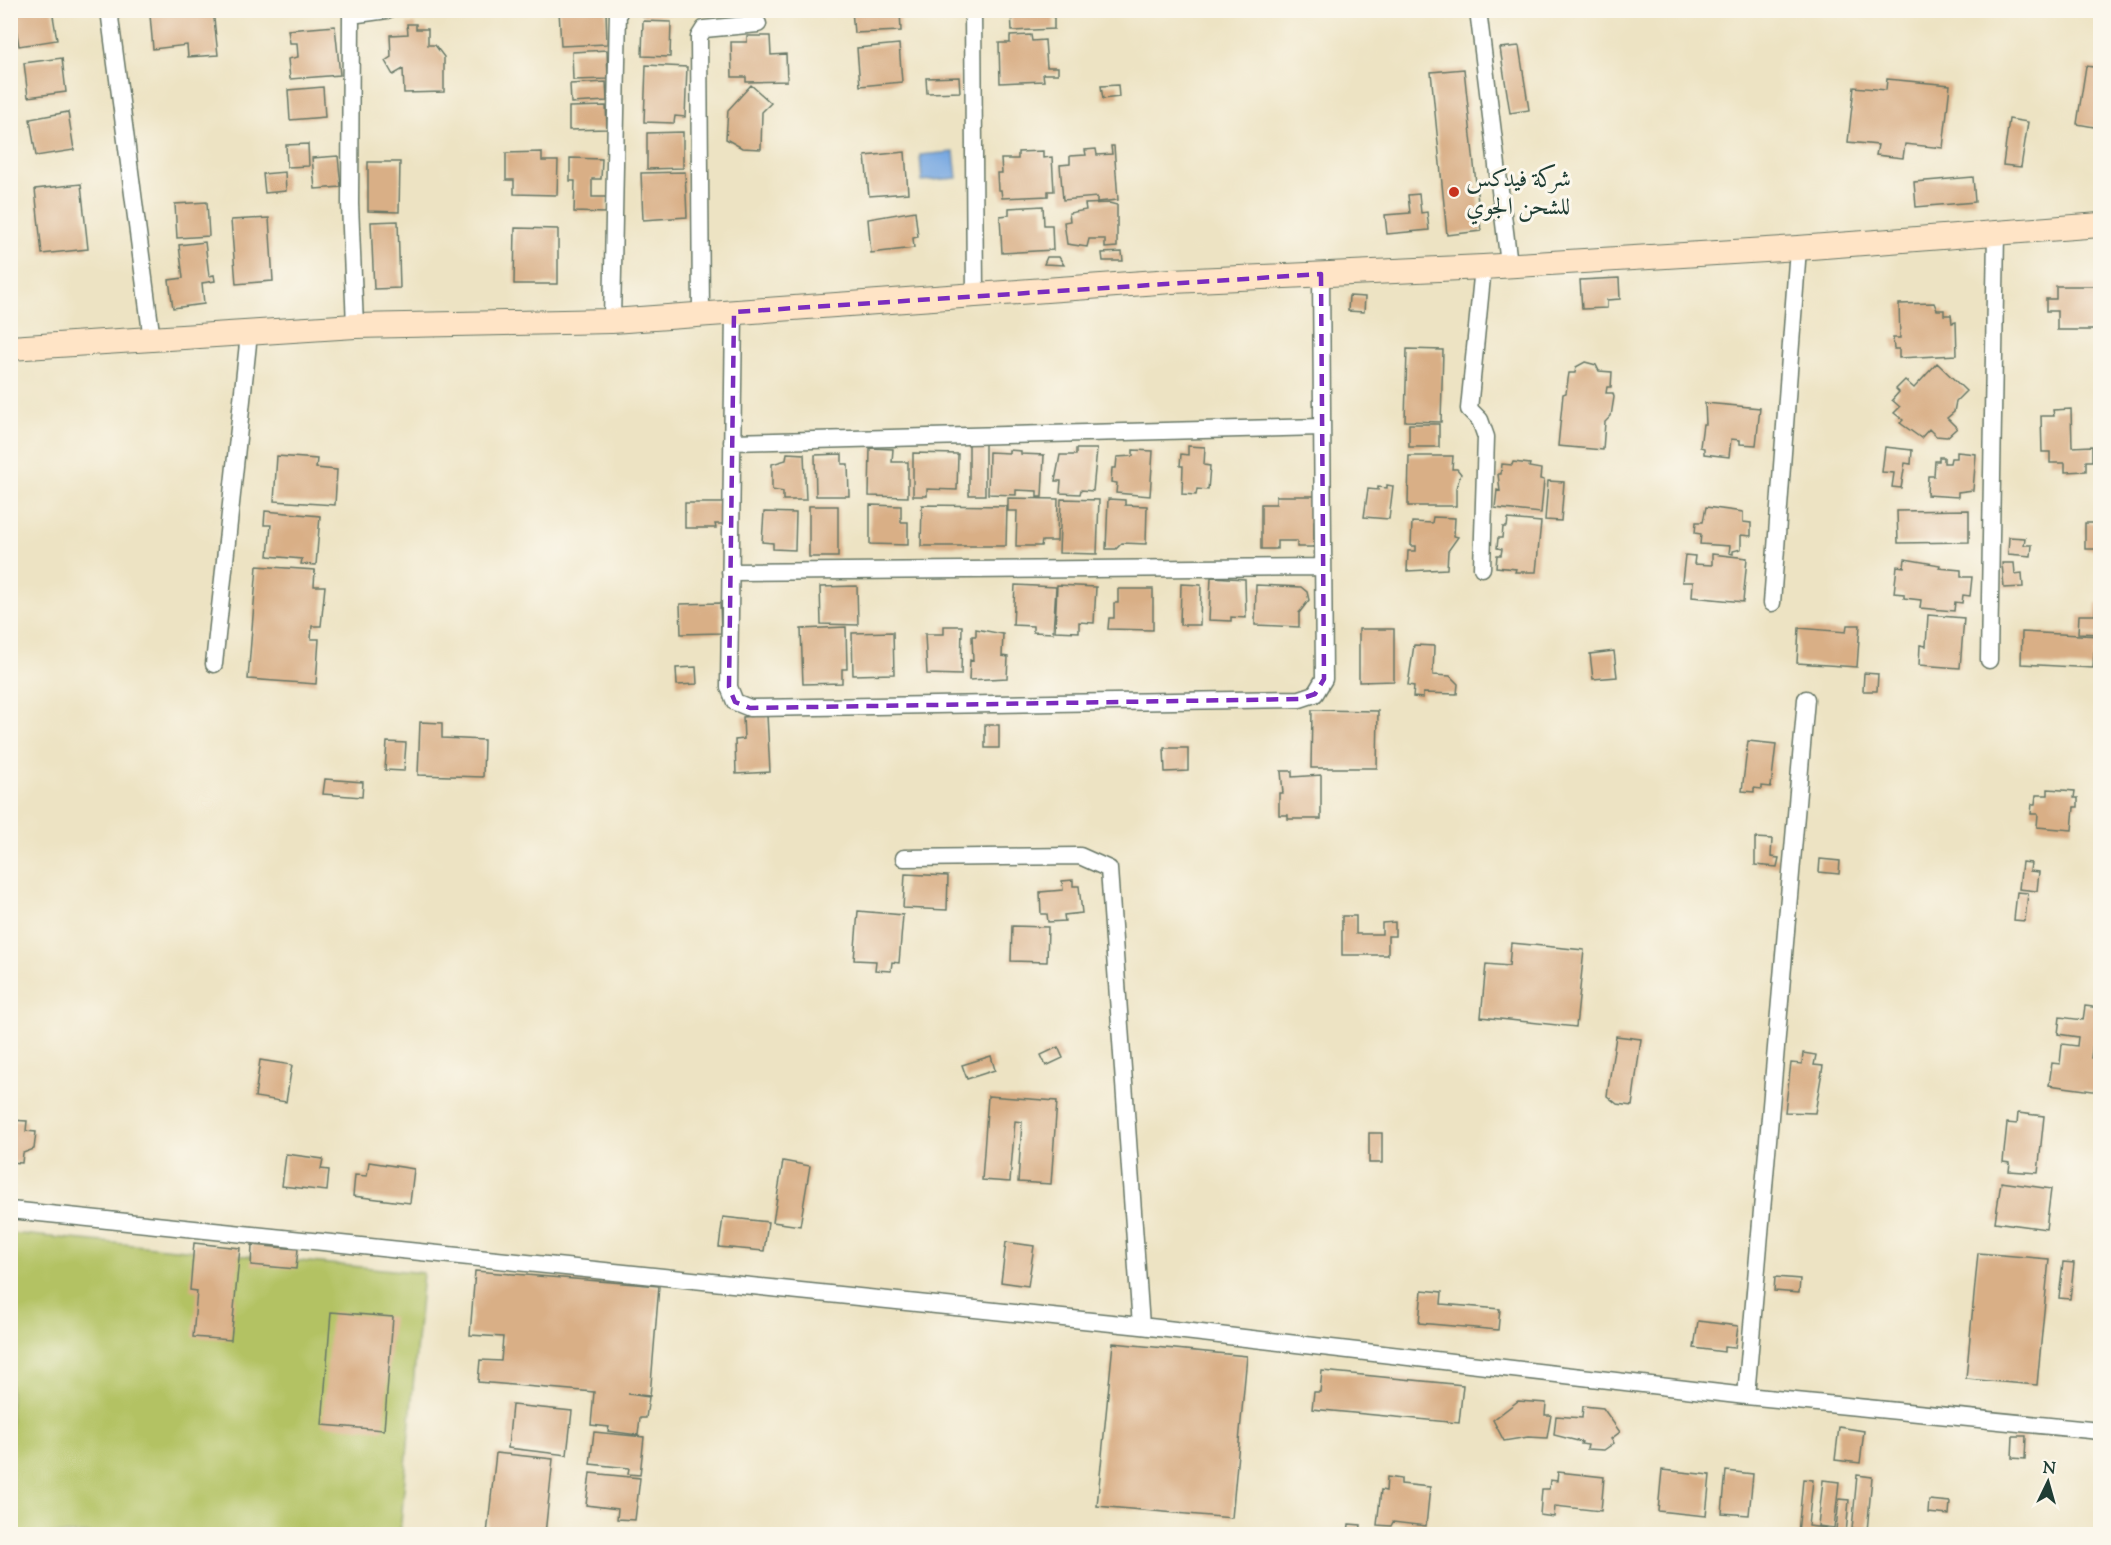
<svg xmlns="http://www.w3.org/2000/svg" width="2111" height="1545" viewBox="0 0 2111 1545" font-family="'Sorts Mill Goudy',Amiri,serif">
<style>
.green{fill:#b3c264;stroke:#69804c;stroke-width:1.5}
.water{fill:#77a7e1;stroke:#4b728a;stroke-width:1.5}
.building{fill:#d9af86}
.lines{fill:none;stroke-linecap:round;stroke-linejoin:round}
.street-casing{stroke:#677766;stroke-width:19}
.secondary-casing{stroke:#677766;stroke-width:26}
.street{stroke:#fff;stroke-width:16}
.secondary{stroke:#ffe4c6;stroke-width:24}
.marked{fill:none;stroke:#7b2cbf;stroke-width:4.5;stroke-dasharray:12 8;stroke-linejoin:round}
.poi-dot{fill:#c8321e;stroke:#fbf7ec;stroke-width:2}
.labels{text-anchor:middle;stroke-width:6;stroke-linejoin:round;paint-order:stroke}
.poi-label{font-size:24px;fill:#1f3d34;stroke:#fbf7ec;text-anchor:start}
</style>
<rect width="100%" height="100%" fill="#fbf7ec"/>
<filter id="ink" filterUnits="userSpaceOnUse"><feTurbulence type="fractalNoise" baseFrequency=".0167" numOctaves="2"/><feDisplacementMap in="SourceGraphic" scale="12" xChannelSelector="R" yChannelSelector="G"/><feConvolveMatrix kernelMatrix="1 2 1 2 8 2 1 2 1" color-interpolation-filters="sRGB"/></filter>
<filter id="wash" filterUnits="userSpaceOnUse"><feTurbulence type="fractalNoise" baseFrequency=".008" numOctaves="4" result="noise"/><feDisplacementMap in="SourceGraphic" scale="24" xChannelSelector="R" yChannelSelector="G"/><feGaussianBlur stdDeviation="1.35" result="paint"/><feColorMatrix in="noise" values="0 0 0 0 0 0 0 0 0 0 0 0 0 0 0 0 0 1.4 0 .05"/><feComposite in="paint" operator="in"/></filter>
<g filter="url(#wash)">
<rect width="100%" height="100%" fill="#ede3c3"/>
<path class="green" d="M10,1233L423,1273L400,1534H11Z"/>
<path class="water" d="M954,152L957,178L922,181L920,155Z"/>
<g id="blocks">
<path class="building" d="M13,10H52L57,40L19,46Z
M165,10H213L218,55L188,57L187,45L153,49L150,15L165,14Z
M559,10H606L607,44L561,46Z
M642,10H690V13L643,17Z
M852,10H900L901,31L854,33Z
M1011,10H1054V29L1012,31Z
M643,21L671,22L670,57L642,56Z
M407,24H416V29H428V45H435L444,57V92L404,93L403,69L393,75L385,61L391,57L390,35L408,34Z
M335,26L340,75L290,79L288,59L298,57L297,43H290L288,30Z
M1031,35L1032,41L1045,40L1047,67H1058V74H1043L1044,81L1000,83L999,43H1010V36Z
M747,36H770L771,55L786,54L787,81L746,82V77H732L731,42H747Z
M899,44L902,82L860,86L857,48Z
M1519,46L1529,110L1510,113L1500,48Z
M607,50L608,79L573,80L572,52Z
M62,58L66,92L28,97L24,63Z
M646,65L687,67L685,117L675,116L674,123L644,122Z
M2086,66L2100,68V128L2077,124Z
M1464,69L1481,231L1447,235L1431,72Z
M959,77L960,92L927,93L926,78Z
M1887,79L1950,85L1943,148L1905,144L1903,158L1876,155L1878,145L1848,142L1854,87L1886,90Z
M606,82L607,101L571,103L570,84Z
M751,85L771,103L762,112L761,149L742,148L726,139L728,110Z
M1118,85L1119,97L1103,99L1101,86Z
M323,87L325,117L290,120L288,90Z
M606,106L607,129L569,130V107Z
M68,112L74,150L36,156L30,119Z
M2009,119L2028,122L2021,167L2003,165Z
M683,132V168L647,169V133Z
M308,144L309,166L287,167L286,145Z
M1111,146H1114L1118,200L1097,202V197L1063,200L1060,165L1070,164V156L1086,155L1085,150L1096,149L1097,155L1112,154Z
M1043,151V158L1052,157L1054,191H1048V196L1002,198L1001,190H998L997,173H1002L1001,159H1018V152Z
M542,152V161H558L557,195L514,194V180H506V153Z
M905,152L908,193L869,196L865,156Z
M338,156L341,187L315,189L312,158Z
M570,158L602,159L601,179H592V197H607L606,213L574,212L575,181H570Z
M368,162H400L399,212L368,211Z
M285,172L286,191L265,193L263,174Z
M685,172L687,217L643,220L641,173Z
M1973,177L1975,202L1916,207L1914,182Z
M81,184L88,249L42,254L35,189Z
M1419,194L1421,213L1427,212L1429,230L1387,234L1385,215L1410,213L1408,195Z
M207,202L209,236L177,238L175,204Z
M1109,203L1117,205V247L1105,248V239H1089L1087,247L1067,244L1064,222L1070,221L1069,213L1086,210L1085,204Z
M1043,206L1044,225H1052L1053,250L1002,253L1000,216L1009,215V208Z
M915,211L918,237L913,238L914,248L871,253L868,219Z
M269,218L273,281L236,284L231,220Z
M398,221L400,288L374,289L371,222Z
M515,228L558,229V284H514Z
M205,242L209,276L214,275L215,281L202,283L204,304L173,308L169,280L183,278L179,245Z
M1122,252L1123,261H1103L1102,253Z
M1047,257H1059L1064,265L1044,264Z
M1619,278L1620,299L1607,300V308L1582,309L1580,280Z
M2056,286H2095V330H2057V311H2046V299H2056Z
M1349,296L1365,297L1364,312L1348,311Z
M1934,303L1937,310H1944V315H1951L1952,323L1956,322L1957,355L1899,358V349H1894L1893,338H1900L1899,304Z
M1407,349L1443,350L1441,422L1405,421Z
M1585,362L1596,365L1599,371L1612,372L1611,387H1607L1606,393H1613L1614,397L1611,416L1605,422L1603,450L1558,446L1563,394L1566,393L1569,373H1575L1576,367Z
M1937,363L1966,391L1956,401L1954,412L1947,418L1957,428L1947,437L1936,436L1929,429L1921,438L1900,423L1903,420L1894,413L1900,407L1892,400L1899,392L1896,389L1905,380L1914,388Z
M1705,403L1760,408L1756,445L1740,444V440L1731,439L1729,457L1704,454V448L1700,447L1703,424H1706Z
M2071,409L2072,447L2092,446V461H2086V471L2065,472V463H2050V452H2042L2041,416H2054L2053,410Z
M1409,424H1439V447H1409Z
M969,443H985V495H969Z
M1188,446L1205,447L1204,465L1210,466L1208,490L1197,489L1196,495L1182,494L1183,466H1180L1181,454L1188,455Z
M1885,447L1912,450L1911,464L1905,463L1901,488L1892,487L1894,473L1882,472Z
M870,448L893,449L892,462H908V497L869,496Z
M1076,449H1097L1093,491L1081,490L1080,494L1060,493L1061,481H1055L1060,455H1076Z
M1009,450L1021,451V454L1044,455L1042,497H1037V491L1016,490V495L988,494L989,452L1009,453Z
M1133,450L1153,451L1150,496L1116,493L1117,483L1111,482L1112,468H1116L1117,457L1133,456Z
M1957,452L1976,454L1973,490L1958,492V497L1927,495L1928,476H1934L1935,461H1939V457H1944V463H1950L1951,458H1957Z
M787,453L804,454L806,500H783V492L772,490V464L786,460Z
M913,453L958,454L957,490L927,489V496H913Z
M842,454V464H848L849,496H816L815,455Z
M277,456L317,459L316,468L337,470L335,505L274,501Z
M1409,456H1453L1452,469H1457L1461,474L1456,488V506H1408Z
M1513,462L1530,464L1529,467L1541,469L1540,479L1544,480L1541,513L1495,508L1497,490L1500,491L1498,474H1501L1502,464L1512,465Z
M1548,481L1564,482L1561,521L1545,520Z
M1387,485L1393,486L1389,519L1364,517L1368,489L1378,490V487L1387,488Z
M1276,496H1319V521H1314V547H1297V541H1277V549H1261V504H1276Z
M1008,498L1058,499L1057,541H1042L1041,546H1016L1017,511H1008Z
M1061,499L1099,500L1097,554L1059,553Z
M1108,499L1125,500V505L1147,506L1146,544L1122,543L1116,549H1106Z
M685,503H725V524H715L716,528H685Z
M870,505L901,506V522H908V545L870,544Z
M922,505L1007,506L1006,546H921Z
M809,506H838V557H809Z
M1706,507L1743,512V522L1751,523V536L1741,535V549L1733,551V554L1729,553L1730,546L1700,544L1701,534L1695,533L1696,522H1703Z
M1969,510V542L1898,543L1897,511Z
M265,511L320,516L316,565L301,564L302,559L268,556L271,525H264Z
M764,512L796,513L795,550L773,549V543L762,542Z
M1433,517L1455,518L1454,536L1458,537L1448,551L1447,569L1407,571L1408,551H1416V546H1411L1412,522L1432,523Z
M1508,519L1541,522L1536,572H1515L1516,569L1496,567L1497,555H1501L1502,549L1497,548L1498,538H1502L1503,527H1507Z
M2085,523H2100V549H2085Z
M2009,537L2025,538L2024,545H2032L2031,556L2008,554Z
M1712,554L1747,558L1743,602L1692,597L1693,582H1682L1685,555L1695,556L1694,564L1712,565Z
M1905,559L1940,565L1939,568L1961,570V577H1972L1970,596L1963,595L1962,603L1955,602L1954,611L1920,608L1921,600L1904,598V594L1894,593L1897,566L1904,567Z
M2002,563H2014L2015,574L2022,573L2023,587L2004,588Z
M257,566L315,570L314,586H325L321,626H312L311,639H319L316,684L248,679Z
M1211,577L1245,579L1246,618L1231,617V621L1209,620Z
M1181,584L1201,585L1200,625H1180Z
M1015,585L1056,587L1053,633L1033,632V626L1013,625Z
M1057,585L1096,587L1094,623L1079,622V632L1055,631Z
M1256,585L1301,587L1307,592L1309,600L1299,613V627L1255,625Z
M857,586L858,625L821,624L820,587Z
M1118,589H1153V630L1108,629L1109,618H1114V603H1118Z
M720,603L721,633L681,634L680,604Z
M2096,603H2100V634L2078,633L2079,615H2095Z
M1928,615L1964,618L1960,668L1919,665L1920,645L1926,646Z
M1847,625H1860L1857,667L1797,663L1799,628L1846,632Z
M944,626H962L961,675L927,674L925,634H944Z
M846,627L847,669H842V683L803,684L801,629Z
M976,629L1003,634L1002,656L1008,657L1007,678L969,680L970,660L973,661L972,636H976Z
M1359,629H1394V681L1359,682Z
M893,632L894,674L853,675L852,633Z
M2022,632L2100,636V652H2094L2093,668L2021,664Z
M1414,645L1434,646L1433,675L1450,676L1458,684L1457,694L1423,693V698L1413,697L1414,686L1408,685Z
M1614,651L1617,677L1593,679L1590,654Z
M696,667L697,684L677,685L676,668Z
M1864,673L1878,674L1877,691H1863Z
M1312,710L1378,711L1377,768H1311Z
M767,715L770,772L736,774L735,740L744,739L743,717Z
M420,722L442,723V738L484,740L483,777L418,775Z
M985,725H999V748H985Z
M1748,741L1776,744L1771,787L1762,786V789L1754,788V792L1742,791Z
M387,742L406,743L404,771L385,770Z
M1164,748H1188V771L1165,772Z
M1281,771H1292V777L1321,775V819H1288V815H1279V793H1283Z
M325,779L363,782L362,797L323,794Z
M2048,789L2075,791L2074,798H2078V807H2074L2072,830L2037,827L2038,814H2031L2032,804H2035L2036,795H2048Z
M1755,838L1772,839L1771,857L1779,858L1777,867L1755,865Z
M1820,859L1840,861L1839,874L1819,872Z
M2022,862L2031,863L2030,871L2039,872L2037,891L2019,889Z
M905,874L948,876L947,910L903,908Z
M1073,880V886H1079L1082,913L1064,915L1065,921L1048,922L1047,914H1041L1040,892L1063,890L1062,881Z
M2017,892L2028,893L2025,921L2014,920Z
M858,911L903,915L899,963L892,962L891,971L875,970L876,961L854,960Z
M1342,916H1356V934H1382V923L1395,922V936H1388V955H1342Z
M1012,926L1048,927L1047,962L1011,961Z
M1511,943L1584,950L1576,1027L1481,1017L1486,964L1509,966Z
M2085,1006L2100,1008V1043L2093,1042L2091,1058H2096L2098,1046H2100V1092L2049,1085L2052,1063L2060,1064L2062,1044L2077,1046L2078,1037L2058,1034L2060,1017L2083,1020Z
M1616,1036L1641,1039L1632,1106L1617,1104L1607,1096Z
M1058,1047L1063,1058L1046,1066L1041,1055Z
M1803,1053L1816,1055L1814,1065L1823,1066L1815,1113L1785,1112L1791,1063L1802,1064Z
M991,1056L995,1070L967,1079L962,1065Z
M260,1060L292,1065L286,1102L255,1097Z
M988,1096L1057,1101L1051,1184L1018,1182L1022,1122L1015,1121L1010,1182L982,1180Z
M2018,1113L2044,1116L2038,1173L2009,1171L2010,1163L2003,1162L2007,1123L2017,1124Z
M10,1120L27,1121L26,1131L36,1132L34,1149L23,1153L22,1163L10,1162Z
M1369,1133H1382V1163H1369Z
M286,1154L323,1159L321,1169L329,1170L327,1191L282,1186Z
M783,1161L810,1166L800,1226L773,1222Z
M369,1162L414,1169L410,1203L353,1196L355,1175L367,1176Z
M2001,1182L2051,1189L2046,1229L1995,1222Z
M723,1217L768,1222L764,1251L719,1247Z
M1006,1242L1034,1246L1028,1286L1001,1282Z
M194,1243L240,1248L231,1340L193,1337L197,1291L190,1290Z
M252,1245L298,1249L296,1269L251,1265Z
M1978,1253L2049,1259L2037,1385L1966,1379Z
M2063,1262L2074,1263L2070,1299L2059,1298Z
M475,1271L659,1286L650,1396L628,1394L649,1397L646,1418H640L638,1435L608,1431L609,1427L591,1425L594,1392L478,1382L480,1360L501,1361L503,1337L470,1335Z
M1775,1277L1800,1279L1799,1293L1774,1291Z
M1422,1290L1442,1292L1441,1304L1500,1309L1498,1330L1419,1323Z
M331,1312L393,1317L384,1430L322,1425Z
M1698,1321L1738,1326L1735,1348L1724,1347V1352L1694,1348Z
M1113,1343L1247,1356L1232,1518L1097,1506Z
M1322,1371L1463,1385L1459,1423L1312,1409L1314,1392H1320Z
M1518,1401L1546,1403L1545,1415H1551L1547,1438L1528,1437L1504,1441L1493,1420Z
M512,1405L572,1411L567,1455L508,1448Z
M1583,1406L1603,1408L1620,1432L1611,1439L1614,1443L1604,1450L1587,1449L1588,1445L1581,1444L1582,1442L1554,1435L1556,1416L1582,1418Z
M1839,1427L1864,1431L1860,1463L1835,1460Z
M594,1432L644,1437L640,1475L628,1474L629,1468L590,1464Z
M2013,1436H2026L2025,1459L2012,1458Z
M496,1453L553,1459L545,1534H487Z
M1662,1470L1710,1475L1706,1516L1658,1511Z
M1726,1471L1753,1474L1749,1515L1722,1513Z
M1558,1472L1604,1477L1601,1511L1555,1506L1554,1517L1540,1515L1542,1489H1549L1550,1480L1557,1481Z
M590,1473L640,1478L635,1520L617,1519L618,1509L586,1505Z
M1857,1475L1872,1477L1867,1531L1852,1529Z
M1387,1477L1401,1479V1484L1430,1487L1426,1526L1393,1522L1391,1526L1377,1525L1381,1490L1386,1491Z
M1803,1479L1813,1480L1808,1526L1825,1528L1824,1534H1798Z
M1823,1480L1839,1482L1834,1528L1818,1526Z
M1839,1499L1849,1500L1846,1534H1831L1832,1530H1836Z
M1929,1500L1950,1502L1949,1515L1928,1513Z
M1349,1524L1361,1525L1360,1534H1348Z
M1650,1529L1702,1533V1534H1649Z
M1383,1530L1417,1533L1416,1534H1382Z"/>
</g>
</g>
<g filter="url(#ink)">
<use href="#blocks" fill-opacity="0" stroke="#677766" stroke-width="1.5"/>
<g class="lines">
<g class="street-casing">
<path id="street" d="M109,10L152,340
M973,10L975,295
M1478,10L1509,264
M734,312L729,687L735,702L750,708L1300,699L1315,694L1324,679L1321,274
M701,314L699,37L704,29L758,24
M612,321L618,10
M355,326L350,204L351,15L387,10
M732,442L1322,427
M1482,568L1486,437L1480,420L1469,409L1483,267
M730,572L1323,567
M1772,603L1798,248
M1989,660L1996,232
M214,664L249,334
M904,858L1080,856L1109,869L1141,1326
M10,1210L1141,1326L1746,1396L2100,1431
M1746,1396L1806,699"/>
</g>
<g class="secondary-casing">
<path id="secondary" d="M10,348L355,326L612,321L1172,281L1483,267L1798,248L2100,225"/>
</g>
<use href="#street" class="street"/>
<use href="#secondary" class="secondary"/>
</g>
</g>
<path class="marked" d="M1321,274L1324,679L1315,694L1300,699L750,708L735,702L729,687L734,312Z"/>
<circle class="poi-dot" cx="1454" cy="192" r="6"/>
<g class="labels">
<g class="poi-label">
<text x="1466" y="186">شركة فيدكس<tspan x="1466" dy="28">للشحن الجوي</tspan></text>
</g>
</g>
<rect width="2111" height="1545" fill="none" stroke="#fbf7ec" stroke-width="36"/>
<g transform="translate(2048 1482) rotate(5)" stroke="#fbf7ec" stroke-width="4.5" paint-order="stroke">
<path d="M0-4.5L10 22L0 15L-10 22Z" fill="#1f3d34"/>
<text y="-9" font-size="16" font-weight="bold" text-anchor="middle" fill="#1f3d34">N</text>
</g>
</svg>
